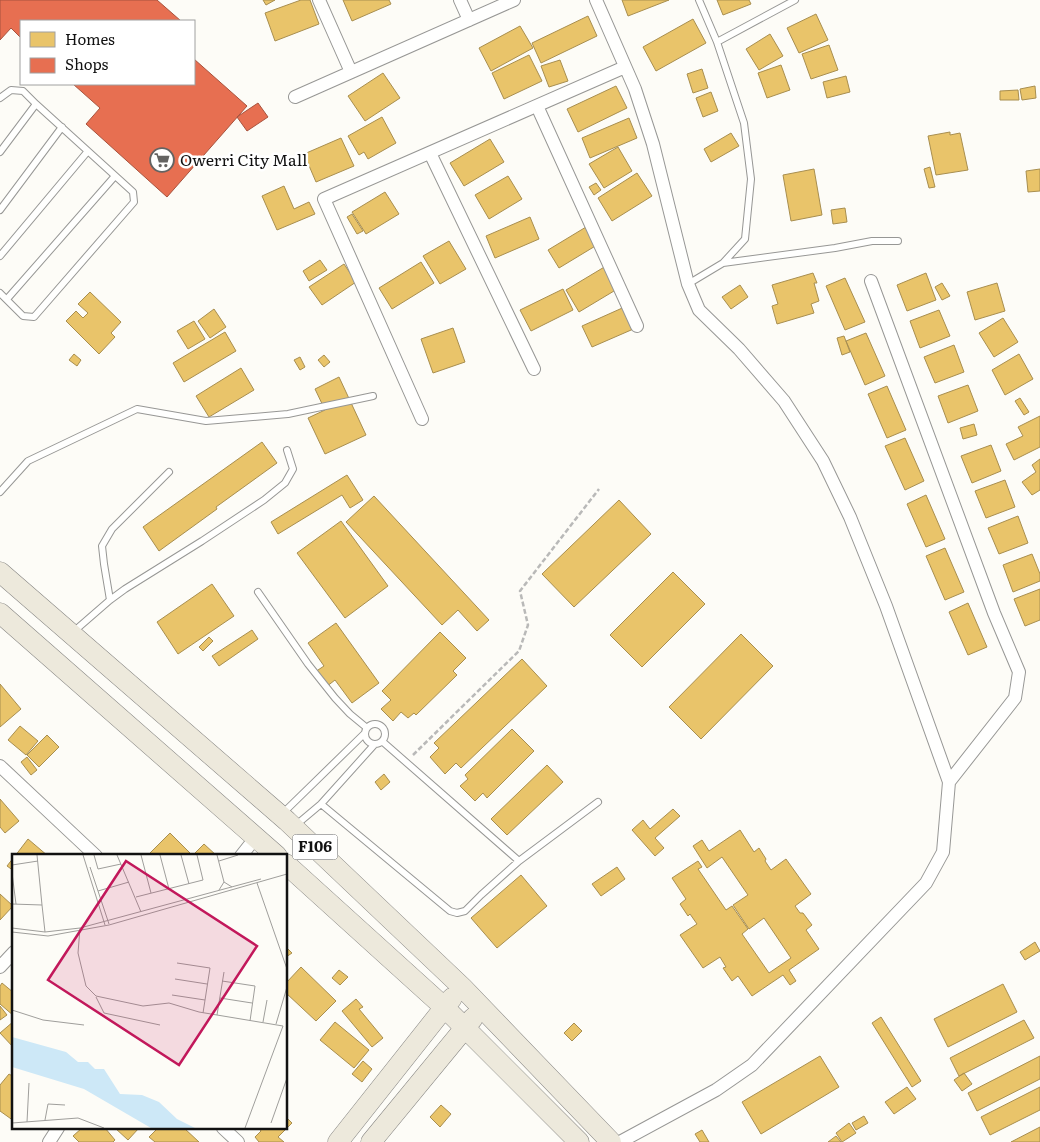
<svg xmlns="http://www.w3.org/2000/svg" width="1040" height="1142" viewBox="0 0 1040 1142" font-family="Literata,serif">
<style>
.homes{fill:#e9c46a;stroke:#a88e4f}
.shops{fill:#e76f51;stroke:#a7533e}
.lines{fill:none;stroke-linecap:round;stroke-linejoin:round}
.service-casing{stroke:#979795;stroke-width:8}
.minor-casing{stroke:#979795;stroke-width:14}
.primary-casing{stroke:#858482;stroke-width:21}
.path{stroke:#b9b9b8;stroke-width:2.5;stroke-dasharray:5 2.5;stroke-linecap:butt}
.service{stroke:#fffffe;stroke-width:6}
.minor{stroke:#fffffe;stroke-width:12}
.primary{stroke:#ede9dc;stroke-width:20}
.labels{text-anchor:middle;stroke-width:5;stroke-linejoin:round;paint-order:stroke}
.shield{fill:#fff;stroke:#585858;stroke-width:1}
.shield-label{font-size:15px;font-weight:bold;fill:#111}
.poi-label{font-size:16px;fill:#111;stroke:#fff;text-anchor:start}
.inset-road{fill:none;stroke:#9f9e9b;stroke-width:1}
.view{fill:#c2185b;fill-opacity:0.15;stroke:#c2185b;stroke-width:2.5}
.inset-edge{fill:none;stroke:#111;stroke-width:2.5}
</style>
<rect width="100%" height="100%" fill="#fdfcf7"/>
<path class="homes" d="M263,0H275L266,5Z
M301,0H310L319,24L275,41L265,13Z
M343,0H389L391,4L352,21Z
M622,0H669L628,16Z
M717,0H749L751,4L723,15Z
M816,14L828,40L799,53L787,28Z
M588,16L597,36L541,63L532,43Z
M693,19L706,43L656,71L643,47Z
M520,26L533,48L491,71L479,48Z
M770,34L783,56L759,70L746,49Z
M829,45L838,70L811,79L802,54Z
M529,55L542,81L504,99L492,73Z
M560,60L568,81L549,87L541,66Z
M781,65L790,90L767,98L758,73Z
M702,69L708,88L693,93L687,74Z
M383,73L400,98L365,121L348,96Z
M846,76L850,92L827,98L823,82Z
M616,86L627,108L578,132L567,109Z
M1035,86L1036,98L1022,100L1020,89Z
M1018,90L1019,100H1000V91Z
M711,92L718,111L703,117L696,98Z
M382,117L396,143L368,159L364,152L359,155L348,136Z
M629,118L637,138L590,158L582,138Z
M950,132V135L960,133L968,170L936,175L928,136Z
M731,133L739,146L711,162L704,149Z
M341,138L354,166L316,182L304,154Z
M490,139L504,162L464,186L450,163Z
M618,147L632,171L604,188L589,164Z
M930,167L935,187L929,188L924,169Z
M814,169L822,215L791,221L783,175Z
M1040,169V191L1028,192L1026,171Z
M637,173L652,196L612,221L598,198Z
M508,176L522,199L489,219L475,195Z
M596,183L601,190L594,195L589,187Z
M284,186L294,209L309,202L315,214L277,230L262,196Z
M385,192L399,214L366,234L352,212Z
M845,208L847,222L833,224L831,210Z
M352,214L363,231L357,234L347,217Z
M530,217L539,239L495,258L486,236Z
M586,227L597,245L559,268L548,250Z
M449,241L466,269L440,284L423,256Z
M320,260L327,270L309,281L303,271Z
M421,262L434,283L392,309L379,288Z
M344,264L356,282L322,305L309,287Z
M606,266L619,288L579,312L566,290Z
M813,273L817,283H814L819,301L811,304L814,313L777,324L772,306L778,304L772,285Z
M926,273L936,300L907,311L897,285Z
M845,278L865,322L845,330L826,286Z
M942,283L950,296L942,300L935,287Z
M997,283L1005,311L975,320L967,292Z
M740,285L748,297L731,309L722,297Z
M563,289L573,310L531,331L520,310Z
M90,292L121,322L111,333L115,337L99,354L66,321L76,311L83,318L88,313L78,304Z
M629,305L638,327L592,347L582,326Z
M214,309L226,327L210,338L198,321Z
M939,310L950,336L920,348L910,321Z
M1003,318L1018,342L994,357L979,333Z
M194,321L205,339L188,349L177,331Z
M453,328L465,362L433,373L421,339Z
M225,332L236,351L184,382L173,363Z
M866,333L885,376L865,385L846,341Z
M844,336L850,352L842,355L837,338Z
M954,345L964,372L935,383L924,357Z
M74,354L81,360L77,366L69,360Z
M1019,354L1033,379L1005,395L992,370Z
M324,355L330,362L324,367L318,360Z
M300,357L305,367L300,370L294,360Z
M241,368L254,390L209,417L196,396Z
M339,377L366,435L325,454L308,418L325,410L315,389Z
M968,385L978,411L948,423L938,396Z
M887,386L906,430L887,438L868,394Z
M1020,398L1029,412L1024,415L1015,401Z
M1040,416V447L1014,460L1006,444L1023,436L1018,427Z
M974,424L977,435L963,439L960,428Z
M905,438L924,481L905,490L885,446Z
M262,442L277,463L216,507L217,509L159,551L143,527Z
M991,445L1001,471L972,483L961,456Z
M1040,459V490L1032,495L1022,482L1036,472L1032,465Z
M347,475L363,500L350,508L342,495L278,534L271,522Z
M1005,480L1015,507L986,518L975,491Z
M926,495L945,539L926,547L907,504Z
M374,496L489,620L477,631L458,610L442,625L346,522Z
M619,500L651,534L574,607L542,574Z
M1018,516L1028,543L999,554L988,528Z
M341,521L388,586L345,618L297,553Z
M945,548L964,592L945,600L926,556Z
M1032,554L1040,574V581L1013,592L1003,565Z
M673,572L705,604L642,667L610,635Z
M212,584L234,616L178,654L157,622Z
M1040,589V620L1025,626L1014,599Z
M968,603L987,647L968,655L949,612Z
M336,623L379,683L352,703L335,680L326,687L315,672L324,666L308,643Z
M252,630L258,639L219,666L212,656Z
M440,632L466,658L453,671L457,675L416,715L414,713L408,718L401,712L393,721L381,709L391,700L382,691Z
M741,634L773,666L701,739L669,707Z
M209,637L213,641L203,651L199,647Z
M522,659L547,686L461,768L456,763L445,774L430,757L439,748L434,743Z
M0,684L21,709L0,727Z
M20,726L38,741L26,755L8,740Z
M512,729L534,751L487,798L483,793L475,801L460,786L468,779L465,775Z
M47,735L59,747L39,767L27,755Z
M27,757L37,770L31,775L21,762Z
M547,765L563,782L507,835L491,819Z
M384,774L390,782L381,790L375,782Z
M0,799L19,821L5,833L0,827Z
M673,809L680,816L655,838L664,848L655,856L632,830L643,820L650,829Z
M740,830L754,852L759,848L766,859L765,861L771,870L786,859L811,894L795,906L800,913H803L812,925L806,930L819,949L789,970L796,981L790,985L783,975L752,996L738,976L732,981L723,968L726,967L720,957L703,968L680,935L697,924L690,914L688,916L680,904L686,899L672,878L698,861L702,867L698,869L726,910L732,906L748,929L742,934L769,973L791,958L764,918L749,929L733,905L748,895L722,857L707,868L693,846L702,840L709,851Z
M170,833L193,856H147Z
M28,839L48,856H15Z
M204,844L217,856H196L194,854Z
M14,857V871L7,866Z
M617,867L625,879L601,896L592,884Z
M521,875L547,906L497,948L471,918Z
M0,894L13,906L0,920Z
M1035,942L1040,951L1025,960L1020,952Z
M286,947L292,953L286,957Z
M301,967L336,1001L316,1021L286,993V983Z
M339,970L348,977L340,985L332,978Z
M2,983L14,993V1016L0,1004V986Z
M1003,984L1017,1012L948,1047L934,1019Z
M356,999L363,1007L359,1009L383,1038L372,1047L342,1011Z
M0,1006L7,1015L0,1020Z
M881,1017L921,1081L912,1087L872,1023Z
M1024,1020L1034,1038L959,1076L950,1058Z
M14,1021V1048L0,1033Z
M335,1022L369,1050L354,1068L320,1040Z
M574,1023L582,1031L572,1041L564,1033Z
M820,1056L839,1087L761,1134L742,1102Z
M1040,1056V1079L977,1111L968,1093Z
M363,1061L372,1069L362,1082L352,1074Z
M964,1073L972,1084L962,1091L954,1080Z
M9,1074L14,1077V1121L0,1111V1085Z
M907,1087L916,1099L894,1114L885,1102Z
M1040,1087V1110L990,1135L981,1117Z
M441,1105L451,1114L440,1127L430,1117Z
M864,1116L868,1123L856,1130L852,1123Z
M286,1117L292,1123L278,1137L284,1142H259L255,1137L261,1131L259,1128H286Z
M849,1123L856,1133L842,1142L836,1133Z
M1040,1127V1142H1011Z
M82,1128H105L115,1140L113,1142H79L73,1136Z
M115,1128H139L128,1140Z
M158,1128H184L199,1142H155L149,1137Z
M702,1130L709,1142H700L695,1134Z
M836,1136L841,1142H828Z"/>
<path class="shops" d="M0,0H157L181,21H21V38L11,28L0,40Z
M194,59L247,106L167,197L86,124L100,108L73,84H194Z
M258,103L268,117L247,131L237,117Z"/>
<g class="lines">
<g class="service-casing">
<path id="service" d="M717,42L795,0
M0,98L11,90L23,91L36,104L133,192L134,202L34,317L23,316L0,293
M0,152L36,104
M0,210L62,127
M0,256L88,151
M723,263L835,248L872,241H898
M688,284L723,263L745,239L751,179L744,123L717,42L699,0
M7,299L115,176
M0,492L28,461L137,409L206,421L288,414L373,396
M258,592L308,664L335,698L350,714L367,728
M110,600L104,564L102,546L112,529L169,472
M72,633L110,600L125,589L202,541L264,500L285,483L293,469L287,450
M365 734a10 10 0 1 1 20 0a10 10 0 1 1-20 0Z
M383,742L519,861L598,802
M321,804L450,911L457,913L465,911L481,895L519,861
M282,814L365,733
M296,825L321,804L374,745"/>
</g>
<g class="minor-casing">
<path id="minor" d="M319,0L351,72
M460,0L469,20
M596,0L635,89L653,144L688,284L699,310L739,349L784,401L823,461L850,517L886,606L949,782L943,852L926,883L752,1065L716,1090L620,1142
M295,97L514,0
M537,106L637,326
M430,153L534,369
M871,281L994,613L1019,672L1015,698L949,782
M422,419L324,199L625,67
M0,766L96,856
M241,856L256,837
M0,967L14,952
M223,1128L238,1142
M49,1142L58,1128"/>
</g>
<g class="primary-casing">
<path id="primary" d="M0,572L287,821L462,987L611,1142
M0,613L277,856
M286,864L444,1007L579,1142
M338,1142L452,998
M371,1142L473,1018"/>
</g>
<path class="path" d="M413,755L519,651L528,625L520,591L599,489"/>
<use href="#service" class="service"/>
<use href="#minor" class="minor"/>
<use href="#primary" class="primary"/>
</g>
<defs>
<g id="supermarket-ring" transform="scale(1.25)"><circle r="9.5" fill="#fff" stroke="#646362" stroke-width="1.5"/><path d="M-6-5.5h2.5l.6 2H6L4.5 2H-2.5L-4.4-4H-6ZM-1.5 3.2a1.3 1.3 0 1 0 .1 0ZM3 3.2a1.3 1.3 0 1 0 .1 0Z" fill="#646362"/></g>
</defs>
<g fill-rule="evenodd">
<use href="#supermarket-ring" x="162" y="160"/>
</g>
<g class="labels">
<rect class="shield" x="292.5" y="834.5" width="45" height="25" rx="4"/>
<g class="shield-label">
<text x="315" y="852">F106</text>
</g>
<g class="poi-label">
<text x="180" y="166">Owerri City Mall</text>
</g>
</g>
<g transform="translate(12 854)">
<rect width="275" height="275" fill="#fdfcf7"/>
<path d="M0,183L54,198L66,208H76L83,215H92L108,240L130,241L147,248L165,265L183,274H139L72,235L0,213Z" fill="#cde8f7"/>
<path class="inset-road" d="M71,1L93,71M82,1L86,15L109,10M105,1L129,58M129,1L139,39M148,1L157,35M169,1L177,30M205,1L212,28M207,7L226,1M0,11L26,7M78,13L97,70M0,19L4,50M245,29L275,115M207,36L212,28L220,33M86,37L117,28M124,43L191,26L185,1M0,50L30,51L25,1M30,51L33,78M0,74L33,78L68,74L249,25M68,74L66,99L74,132L84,142L131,152L157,149L187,158L271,172L233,274M0,78L36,82L97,71L275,20M165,109L198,114L191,159M163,125L195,130M210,127L243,132L238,167M160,141L193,146M84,143L92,159L148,171M208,144L240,149M0,156L31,166L72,171M205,161L212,118M251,168L255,146M264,170L275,133M33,266L36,250L53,251M15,268L17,229M0,269L66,264L92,274M259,269L275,224"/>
<path class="view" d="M114,7L245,92L167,211L36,126Z"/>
<rect width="275" height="275" class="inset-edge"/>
</g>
<rect x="20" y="20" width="175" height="65" fill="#ffffff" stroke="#a0a0a0"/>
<rect x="30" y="32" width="25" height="15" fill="#e9c46a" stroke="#a0a0a0"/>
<text x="65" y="45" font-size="15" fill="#111111">Homes</text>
<rect x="30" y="58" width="25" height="15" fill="#e76f51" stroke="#a0a0a0"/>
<text x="65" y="70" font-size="15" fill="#111111">Shops</text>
</svg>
